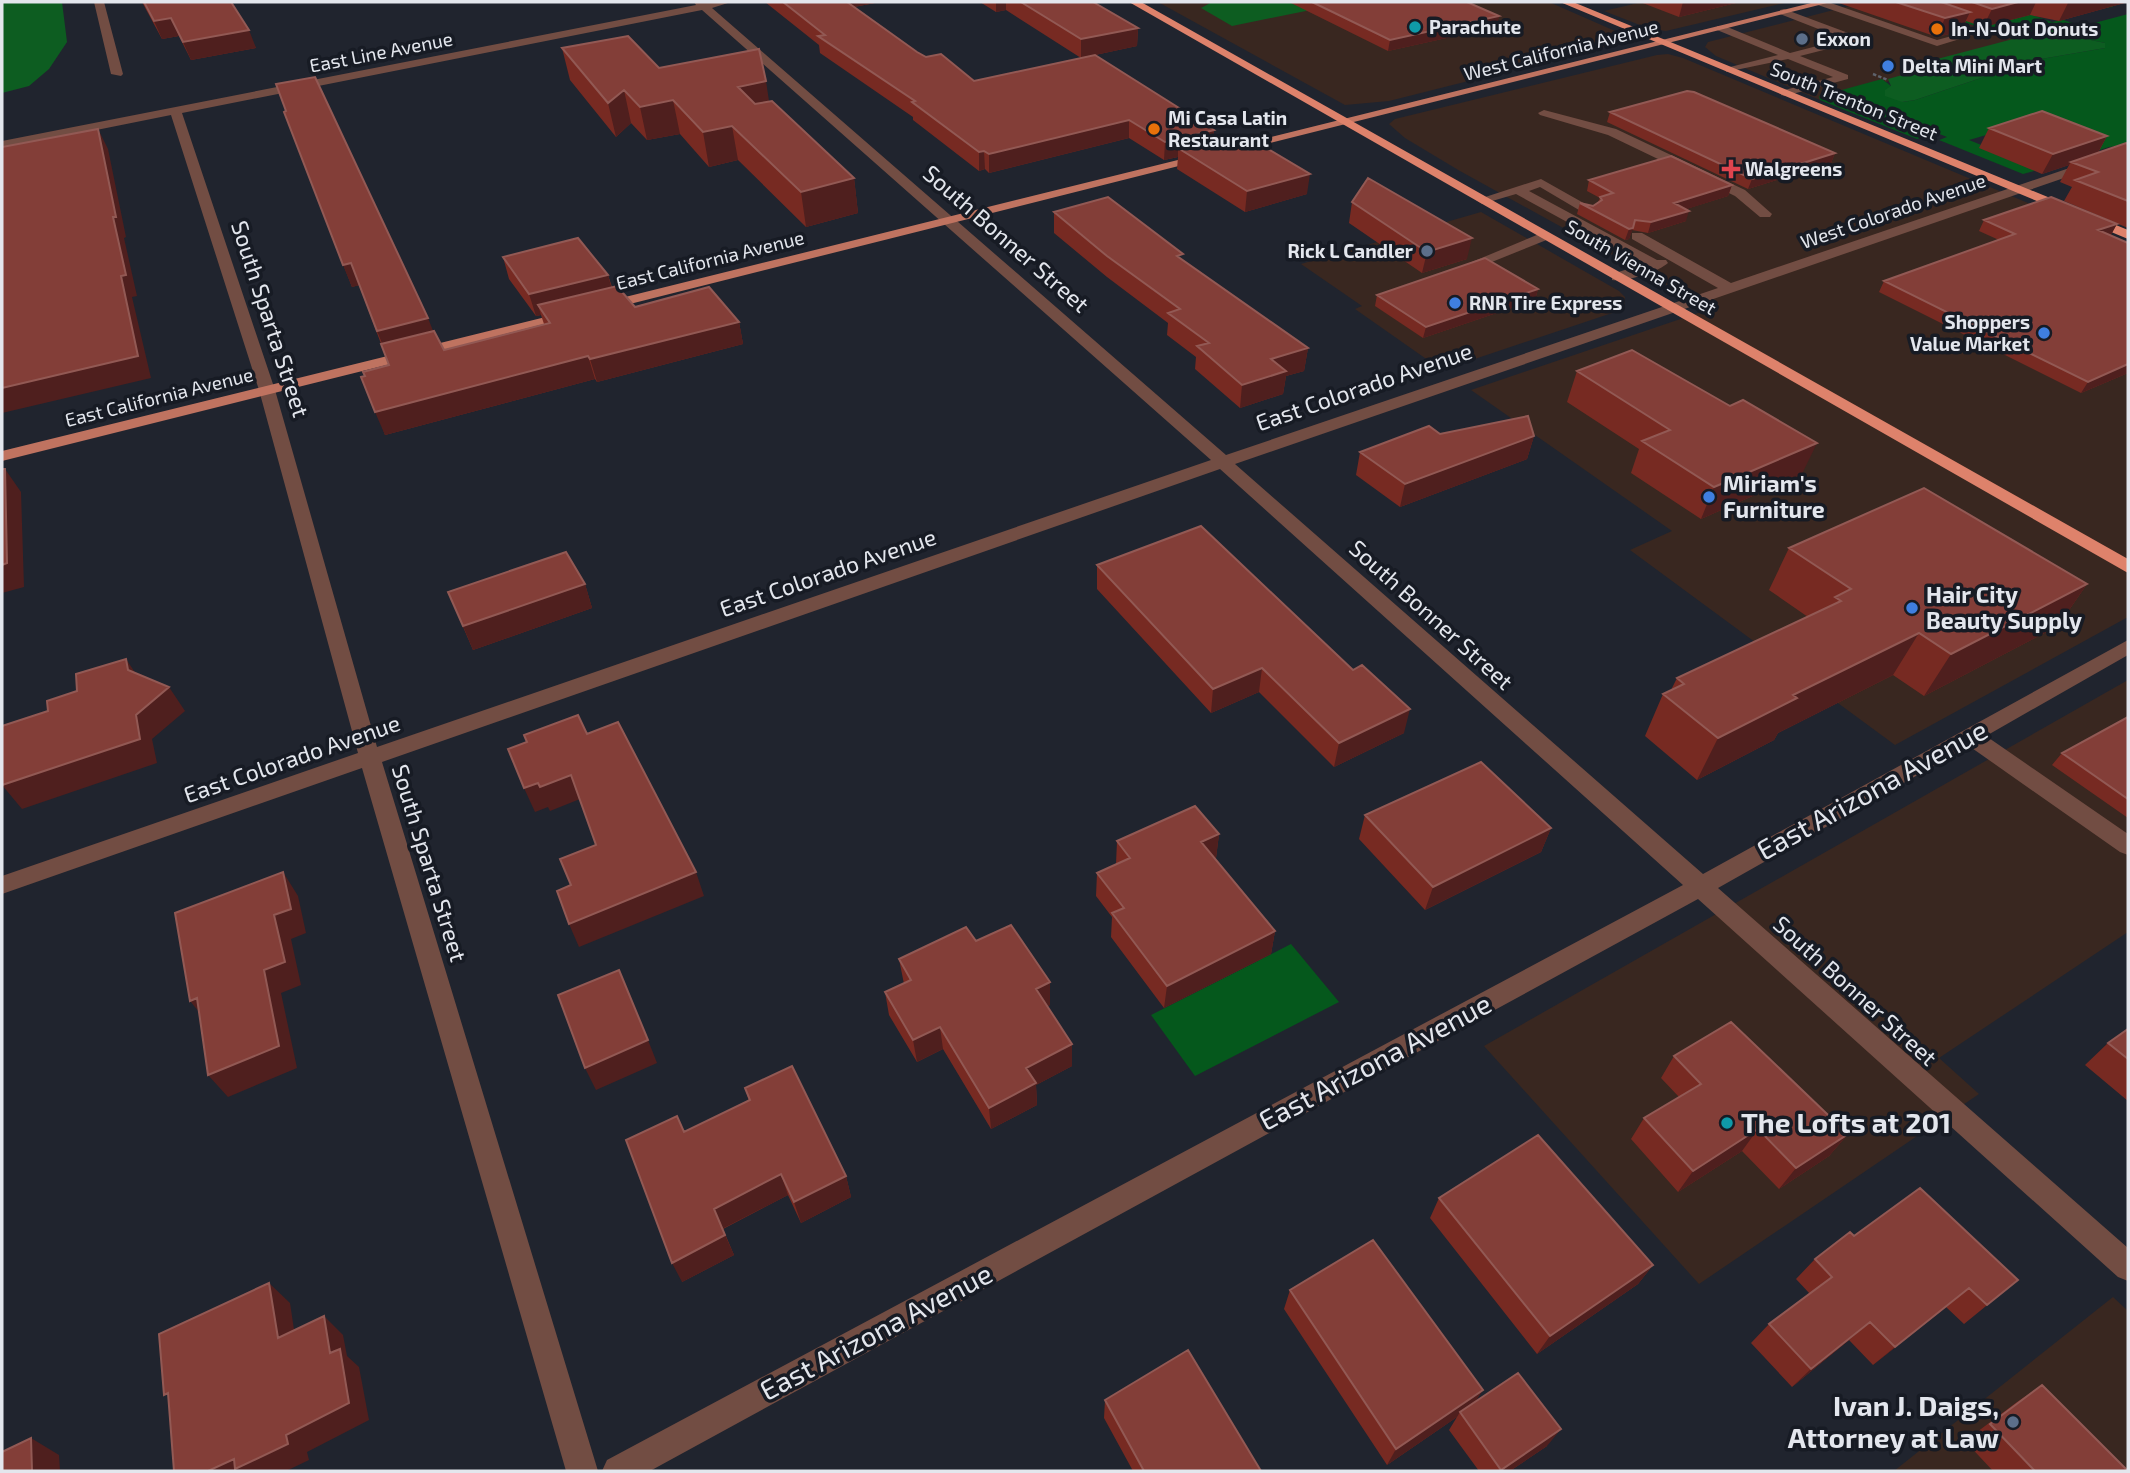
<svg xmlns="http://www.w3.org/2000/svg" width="2130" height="1473" viewBox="0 0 2130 1473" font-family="'Exo 2',sans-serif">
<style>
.commercial{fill:#392720}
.green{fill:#05581c}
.forest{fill:#0d5d21}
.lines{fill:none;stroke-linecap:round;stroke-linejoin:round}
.path{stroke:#5e626b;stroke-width:2.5;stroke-dasharray:3.5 2;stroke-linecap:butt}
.minor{fill:#724d43;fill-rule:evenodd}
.major{fill:#bf7360;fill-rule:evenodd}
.highway{fill:#de826b;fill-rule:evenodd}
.wall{fill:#772a22}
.shaded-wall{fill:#4f1f1e}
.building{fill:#833e38;stroke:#925954;stroke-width:2}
.culture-dot{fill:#0f9aa8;stroke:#171b24;stroke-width:2.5}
.food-dot{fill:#e8710a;stroke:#171b24;stroke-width:2.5}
.service-dot{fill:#5c6f8a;stroke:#171b24;stroke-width:2.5}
.shop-dot{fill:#3f7fe0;stroke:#171b24;stroke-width:2.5}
.health-dot{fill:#e0444e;stroke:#171b24;stroke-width:2.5}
.labels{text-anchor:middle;stroke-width:7;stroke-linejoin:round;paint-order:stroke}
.far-poi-label{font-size:19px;font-weight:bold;fill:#e3e6ed;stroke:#171b24;text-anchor:start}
.far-street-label{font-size:19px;fill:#e3e6ed;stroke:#171b24}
.street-label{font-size:23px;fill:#e3e6ed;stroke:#171b24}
.poi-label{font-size:23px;font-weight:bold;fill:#e3e6ed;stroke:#171b24;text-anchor:start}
.near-street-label{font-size:28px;fill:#e3e6ed;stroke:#171b24}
.near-poi-label{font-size:28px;font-weight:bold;fill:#e3e6ed;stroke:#171b24;text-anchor:start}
</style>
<rect width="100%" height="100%" fill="#20242e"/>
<path class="commercial" d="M1158,2H1212L1202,8L1350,2H1549L1631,38L1628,41L1389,101L1345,105Z
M1642,2H1789L1666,31L1650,29L1604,11Z
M1865,2H2039L1967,23L2027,44L1820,100L1716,56L1705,47L1708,42Z
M1668,54L1683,58L2128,245V617L1895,745L1630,550L1672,531L1471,390L1710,309L1460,171L1405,138L1389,124L1395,119L1657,55Z
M1481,212L1619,291L1625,297L1624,309L1442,370L1355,309L1362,306L1301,264Z
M2128,680V932L1939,1058L1979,1094L1699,1284L1484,1046Z
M2113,1297L2128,1311V1471H1894Z"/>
<path class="green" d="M1906,2H2098L2114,7L2027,13L2052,22L2063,20L2083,26L2128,14V145L2109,147L2081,156L2007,129L1969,140L2041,169L2023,174L1939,140L1947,137L1937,133L1926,135L1827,94L1882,79L1891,86L1902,102L1915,100L2035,60L2105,48V43L2072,36L2013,39Z
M1819,96H1823L1924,137L1917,139L1820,100Z
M1291,944L1339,1002L1195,1076L1151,1015Z"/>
<path class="forest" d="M2,2H62L67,42L49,69L29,86L2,93Z
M1212,2H1350L1232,26L1201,8Z
M2072,36L2105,43V48L2035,60L1915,100L1902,102L1885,96V90L1891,86L1888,79L1927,68L1926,60L1941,58L2013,39Z"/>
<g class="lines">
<path class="path" d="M1873,74L1888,80"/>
<path class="minor" d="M94,2H104L123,74L121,76L111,74Z
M694,2H731L712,8L1226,455L1718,288L1632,239V233H1642L1731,283L2128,148V156L1235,464L1703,874L2128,640V655L1986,736L2128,834V855L2120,852L1969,746L1718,888L2128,1248V1281L2118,1277L1698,899L650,1471H602L607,1460L1683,885L1220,469L382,762L598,1471H566L362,768L2,894V876L358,753L259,390L171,115L2,149V141L696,5ZM702,10L1211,460L377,747L275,390L182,113Z
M1818,2H1828L1937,40L1981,28L1986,31L1937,46L1818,5Z
M1784,9L1859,37V41L1800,56L1848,75V79L1785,96L1781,95V91L1833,77L1788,59L1726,72V68L1778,55L1717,30V26H1725L1790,53L1844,39L1780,14V10Z
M1544,110L1616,129L1745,190L1772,214L1770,217H1760L1735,196L1608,135L1540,115L1538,113Z
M1541,179L1596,210L1589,214L1584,213L1540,187L1529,191L1657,260H1666L1668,263C1658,272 1626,282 1612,280V274L1644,264L1516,194L1482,204L1476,200Z
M1544,232L1551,236L1549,239L1467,272L1462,273L1455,269Z"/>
<path class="major" d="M1815,2H1831L602,311L595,307L597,304Z
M570,311L577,315L575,318L2,461V451Z"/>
<path class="highway" d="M1129,2H1141L2128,559V573Z
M1560,2H1573L2128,230V239Z"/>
</g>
<path class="wall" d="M142,2H231L256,48L191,60L179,36L162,39Z
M765,2H880L854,7L917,52L974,81L1081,58L1006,10L996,12L980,2H1093L1138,28L1137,46L1095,55L1214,130L1213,140L1307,194L1245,212L1177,169L1178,157L1164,160L1129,138L989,173L985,169L979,171L913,120V117L820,53L819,45Z
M1289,2H1467L1499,16L1496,27L1388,51Z
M1640,2H1740L1679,17Z
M1836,2H2128L2059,21L2030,15L1983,27L1966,21L1961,31L1937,37Z
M562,48L659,68L769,101L854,178L858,213L806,227L738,160L709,167L680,134L647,140L631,123L616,137L570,80Z
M284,112L433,331L444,350L544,324L541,315L536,316L509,279L503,257L608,275L612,287L635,307L739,322L743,344L597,382L595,379L385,435L365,376L389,365L359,285L352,287Z
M1610,112L1835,153L1831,163L1748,189L1607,122Z
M1989,128L2107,136L2098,153L2128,144V228L2064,201L2072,187L2060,182L2069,165L2042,174L1979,148Z
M1589,180L1732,185L1728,196L1686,209V221L1648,233L1632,230L1629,239L1625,240L1577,214L1580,203L1593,206L1598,202L1600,198L1587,191Z
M1352,202L1467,259L1422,273L1349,223Z
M1054,212L1183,260L1308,348L1304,371L1286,376L1283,394L1240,408L1195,369L1196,357L1167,335L1168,323L1107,277L1054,233Z
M1984,220L2117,224L2110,235L2128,373L2081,393L1879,292L1884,281L1999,240L1979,231Z
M1538,289L1535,300L1423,338L1375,306L1377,295Z
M1577,371L1730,406L1802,474L1701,519L1631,473L1639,449L1567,402Z
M1440,434L1534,436L1527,459L1400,507L1356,475L1360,452Z
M1789,548L2087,584L2058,626L1924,696L1893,675L1778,733L1774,740L1697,780L1645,736L1663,694L1671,690L1677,678L1808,617L1769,590Z
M1097,565L1404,733L1334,767L1259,692L1211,713L1097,589Z
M585,584L592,608L473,650L448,592Z
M2128,717V818L2052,765L2062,753Z
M1365,815L1551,828L1541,852L1425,910L1359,839Z
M1219,834L1216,858H1215L1275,931L1271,954L1164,1008L1111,937L1112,917L1096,896L1097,873L1116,864L1117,841Z
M976,941L1050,1005L1047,1006L1072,1044V1066L1036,1085L1037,1105L991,1129L943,1049L917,1062L889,1015L885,992L904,984L899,959Z
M2128,1029V1101L2085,1065L2108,1043Z
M1674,1056L1848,1134L1829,1156L1779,1189L1742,1151L1678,1192L1631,1139L1644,1118L1679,1097L1661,1078Z
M745,1088L846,1176L851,1197L801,1223L788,1195L723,1229L734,1255L682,1282L684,1132L749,1101Z
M1439,1198L1653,1265L1638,1284L1537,1354L1430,1218Z
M1854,1236L2018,1280L1964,1324L1946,1307L1873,1365L1849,1340L1792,1387L1751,1343L1769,1324L1810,1294L1796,1279L1815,1259Z
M1290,1290L1475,1402L1547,1446L1510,1471H1479L1449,1430L1457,1417L1387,1465L1284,1309Z
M2042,1385L2128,1471H1993L1965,1441L2017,1402Z
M1105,1400L1261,1471H1133L1104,1418Z"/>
<path class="shaded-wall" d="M837,2H880L838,10Z
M996,2H1006V10L996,12Z
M1683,2H1740L1679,17Z
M2018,2H2036L2030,15L1983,27L1992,9Z
M2072,2H2128L2059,21L2068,3Z
M1970,12L1961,31L1937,37L1945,18Z
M1499,16L1496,27L1388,51L1390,40Z
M171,18L179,36L162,39L154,21Z
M1138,28L1137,46L1081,58V39Z
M249,30L256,48L191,60L183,42Z
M766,81L771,114L743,120L738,87Z
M624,90L631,123L616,137L608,103Z
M673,100L680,134L647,140L640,107Z
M1129,120V138L989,173V154Z
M732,126L738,160L709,167L703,132Z
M98,129L108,149L126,237L124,238L137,296L132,297L151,378L2,413V388L121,276Z
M1214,130L1212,149L1178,148V157L1164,160L1165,142Z
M2107,136L2096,156L2071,162L2069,165L2042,174L2053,154Z
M984,151L985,169L979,171V152Z
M1835,153L1831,163L1748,189L1752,179Z
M1310,174L1307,194L1245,212L1247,191Z
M854,178L858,213L806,227L801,192Z
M1732,185L1728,196L1671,214L1674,203Z
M1689,211L1686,221L1648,233L1651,222Z
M2117,224L2111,235L2092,241L2098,230Z
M1633,228L1629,239L1625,240L1629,229Z
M1472,238L1467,259L1422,273L1427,252Z
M351,263L360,285L352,287L343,265Z
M608,275L614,297L538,305L541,315L536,316L529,294Z
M1538,289L1535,300L1423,338L1426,327Z
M428,318L437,341L386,353L377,331Z
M739,322L743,344L597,382L590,359Z
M1308,348L1304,371L1286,376L1283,394L1240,408L1242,385L1271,359Z
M588,356L595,379L385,435L375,412Z
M2128,364V373L2081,393L2088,382Z
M1534,436L1527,459L1400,507L1405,484Z
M1817,443L1802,474L1701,519L1714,487Z
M5,469L21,492L24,587L2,593Z
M585,584L592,608L473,650L463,626Z
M2087,584L2058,626L1924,696L1951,654Z
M1919,633L1893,675L1778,733L1774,740L1697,780L1718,738L1793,695Z
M126,659L142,683L128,670Z
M1262,668L1259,692L1211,713L1213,689Z
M169,687L185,711L152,739L157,763L22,809L2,785L136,715Z
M1410,709L1404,733L1334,767L1339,743Z
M571,775L580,799L550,811L548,807L535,812L524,788L538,783Z
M1551,828L1541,852L1425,910L1433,887Z
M1219,834L1216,858L1199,866L1201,842Z
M283,872L298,896L306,933L291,939L301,985L281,993L297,1068L228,1097L208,1075L264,970Z
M696,872L704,896L579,947L569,924Z
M1275,931L1271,954L1164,1008L1167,986Z
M1050,982V1005L1036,1012V989Z
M197,998L209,1024L190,1001Z
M940,1027L943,1049L917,1062L913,1040Z
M648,1040L657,1063L596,1090L585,1068Z
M1072,1044V1066L1036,1085L1037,1105L991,1129L989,1108L1026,1068Z
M1758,1129L1742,1151L1678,1192L1693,1171Z
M1848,1134L1829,1156L1779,1189L1796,1168Z
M781,1174L788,1195L722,1229L714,1209Z
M846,1176L851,1197L801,1223L794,1202Z
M725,1235L734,1255L682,1282L672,1263Z
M1653,1265L1638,1284L1537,1354L1550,1336Z
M269,1283L290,1303L298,1356L278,1338Z
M1969,1288L1946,1307L1873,1365L1895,1347Z
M324,1316L343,1335L347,1356L359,1367L369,1420L307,1452L309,1460L286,1471H208L286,1435L330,1353Z
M1870,1322L1849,1340L1792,1387L1811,1369Z
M1483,1390L1472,1407L1460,1412L1457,1417L1387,1465L1396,1449Z
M1561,1429L1547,1446L1510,1471H1500Z
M31,1438L59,1455L60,1471H32Z"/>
<path class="building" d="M144,2H231L249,30L183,42L171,18L154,21Z
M783,2H847L917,52L926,57L941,54L974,81L1095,55L1214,130L1165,142L1129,120L989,154L984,151L979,152L912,102L915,101L818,36L825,35Z
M1021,2H1093L1138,28L1081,39Z
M1312,2H1467L1499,16L1390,40Z
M1896,2H1941L1970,12L1945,18Z
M1972,2H2018L1992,9Z
M628,36L659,68L759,49L766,81L738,87L755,104L772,101L854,178L801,192L732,126L703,132L673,100L640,107L624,90L608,103L562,48Z
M315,77L428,318L377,331L351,263L343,265L284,112L286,111L276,84Z
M1687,91L1694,92L1835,153L1752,179L1610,112Z
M2042,111L2107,136L2053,154L1989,128Z
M98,129L116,217H113L126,275L121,276L138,356L2,388V147Z
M1227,137L1248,150L1263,146L1310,174L1247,191L1178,148Z
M2126,143L2128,144V201L2075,180L2098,172L2071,162Z
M1671,156L1732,185L1674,203L1689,211L1651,222L1635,220L1633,228L1629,229L1580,203L1593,206L1602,200L1600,197L1613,193L1589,180Z
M1368,178L1472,238L1427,252L1352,202Z
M1108,197L1183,254L1177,256L1308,348L1271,359L1286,371L1242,385L1197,346L1209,343L1168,313L1180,309L1107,256L1054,212Z
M2051,197L2117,224L2098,230L2128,243V364L2088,382L1884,281L2015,234L1984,220Z
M578,238L608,275L529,294L503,257Z
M1485,258L1538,289L1426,327L1377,295Z
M617,286L635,307L709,287L739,322L590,359L588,356L375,412L361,377L365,376L363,372L389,365L381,344L434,331L444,350L550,323L538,305Z
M1632,350L1730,406L1743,400L1817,443L1714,487L1642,441L1670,430L1577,371Z
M1528,416L1534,436L1405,484L1360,452L1429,426L1440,434Z
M2,469H5L7,563L2,565Z
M1924,488L2087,584L1951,654L1919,633L1793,695L1797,698L1718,738L1663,694L1684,684L1677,678L1841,601L1835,597L1851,589L1789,548Z
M1201,526L1353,670L1362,665L1410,709L1339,743L1262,668L1213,689L1097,565Z
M566,552L585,584L463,626L448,592Z
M126,659L128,670L169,687L136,715L140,739L2,785V726L48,711L47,701L77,691L76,674Z
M578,715L587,734L618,722L696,872L569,924L557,891L571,885L560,859L596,845L571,775L540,787L538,783L524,788L508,749L527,742L524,735Z
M2128,717V799L2062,753Z
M1481,762L1551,828L1433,887L1365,815Z
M1195,806L1219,834L1201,842L1275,931L1167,986L1112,913L1124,908L1097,873L1130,858L1117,841Z
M283,872L291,909L274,915L285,962L264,970L279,1046L208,1075L197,998L190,1001L175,913Z
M1011,925L1050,982L1036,989L1072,1044L1026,1068L1036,1083L989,1108L940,1027L913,1040L885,992L911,980L899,959L966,927L976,941Z
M619,970L648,1040L585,1068L558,995Z
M1731,1022L1848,1134L1796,1168L1758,1129L1693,1171L1644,1118L1701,1084L1674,1056Z
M2128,1029V1059L2108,1043Z
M792,1066L846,1176L794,1202L781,1174L714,1209L725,1235L672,1263L626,1140L677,1116L684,1132L750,1100L745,1088Z
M1538,1135L1653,1265L1550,1336L1439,1198Z
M1920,1188L2018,1280L1987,1305L1969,1288L1895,1347L1870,1322L1811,1369L1769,1324L1832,1277L1815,1259L1850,1232L1854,1236Z
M1373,1240L1483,1390L1396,1449L1290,1290Z
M269,1283L278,1338L324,1316L330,1353L340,1349L349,1403L286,1435L288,1444L235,1469L234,1459L208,1471H174L168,1393L164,1395L159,1334Z
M1188,1350L1261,1471H1144L1105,1400Z
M1518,1373L1561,1429L1501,1470L1460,1412Z
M2042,1385L2128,1471H2035L1990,1424Z
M31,1438L32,1471H2V1452Z"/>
<g class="culture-dot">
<circle cx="1415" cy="27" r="7"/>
<circle cx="1727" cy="1123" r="7"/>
</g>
<g class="food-dot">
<circle cx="1937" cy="29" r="7"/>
<circle cx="1154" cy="129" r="7"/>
</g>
<g class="service-dot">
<circle cx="1802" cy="39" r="7"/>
<circle cx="1427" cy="251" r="7"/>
<circle cx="2013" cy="1422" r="7"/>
</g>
<g class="shop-dot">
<circle cx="1888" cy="66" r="7"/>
<circle cx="1455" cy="303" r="7"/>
<circle cx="2044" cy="333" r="7"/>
<circle cx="1709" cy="497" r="7"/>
<circle cx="1912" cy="608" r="7"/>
</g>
<path class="health-dot" d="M1727.5 158.5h7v7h7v7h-7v7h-7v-7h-7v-7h7z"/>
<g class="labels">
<g class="far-poi-label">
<text x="1429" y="34">Parachute</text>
<text x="1951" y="36">In-N-Out Donuts</text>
<text x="1816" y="46">Exxon</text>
<text x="1902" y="73">Delta Mini Mart</text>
<text x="1168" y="125">Mi Casa Latin<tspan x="1168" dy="22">Restaurant</tspan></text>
<text x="1745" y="176">Walgreens</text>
<text x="1413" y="258" text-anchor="end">Rick L Candler</text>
<text x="1469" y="310">RNR Tire Express</text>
<text x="2030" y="329" text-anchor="end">Shoppers<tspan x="2030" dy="22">Value Market</tspan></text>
</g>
<g class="far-street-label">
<text transform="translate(1561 50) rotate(-14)" y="7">West California Avenue</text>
<text transform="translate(381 52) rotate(-11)" y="7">East Line Avenue</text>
<text transform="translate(1854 101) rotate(22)" y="7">South Trenton Street</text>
<text transform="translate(1893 211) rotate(-19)" y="7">West Colorado Avenue</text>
<text transform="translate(710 260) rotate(-14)" y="7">East California Avenue</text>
<text transform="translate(1641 267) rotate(30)" y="7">South Vienna Street</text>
<text transform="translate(159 397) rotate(-14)" y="7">East California Avenue</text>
</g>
<g class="street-label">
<text transform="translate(1006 239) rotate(41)" y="8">South Bonner Street</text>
<text transform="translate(270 319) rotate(72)" y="8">South Sparta Street</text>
<text transform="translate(1364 387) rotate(-19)" y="8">East Colorado Avenue</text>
<text transform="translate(828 573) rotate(-19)" y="8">East Colorado Avenue</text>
<text transform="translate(1431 615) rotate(42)" y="8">South Bonner Street</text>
<text transform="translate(292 759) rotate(-19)" y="8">East Colorado Avenue</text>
<text transform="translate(429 863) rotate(73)" y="8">South Sparta Street</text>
<text transform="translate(1855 991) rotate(42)" y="8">South Bonner Street</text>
</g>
<g class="poi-label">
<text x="1723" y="492">Miriam's<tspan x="1723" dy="26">Furniture</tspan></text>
<text x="1926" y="603">Hair City<tspan x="1926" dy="26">Beauty Supply</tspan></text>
</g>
<g class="near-street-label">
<text transform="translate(1872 790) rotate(-29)" y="10">East Arizona Avenue</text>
<text transform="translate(1375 1062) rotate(-28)" y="10">East Arizona Avenue</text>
<text transform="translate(876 1332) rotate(-28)" y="10">East Arizona Avenue</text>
</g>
<g class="near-poi-label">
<text x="1741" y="1133">The Lofts at 201</text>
<text x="1999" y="1416" text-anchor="end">Ivan J. Daigs,<tspan x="1999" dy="32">Attorney at Law</tspan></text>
</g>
</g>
<rect width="2130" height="1473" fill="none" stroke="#e3e6ed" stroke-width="7"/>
</svg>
